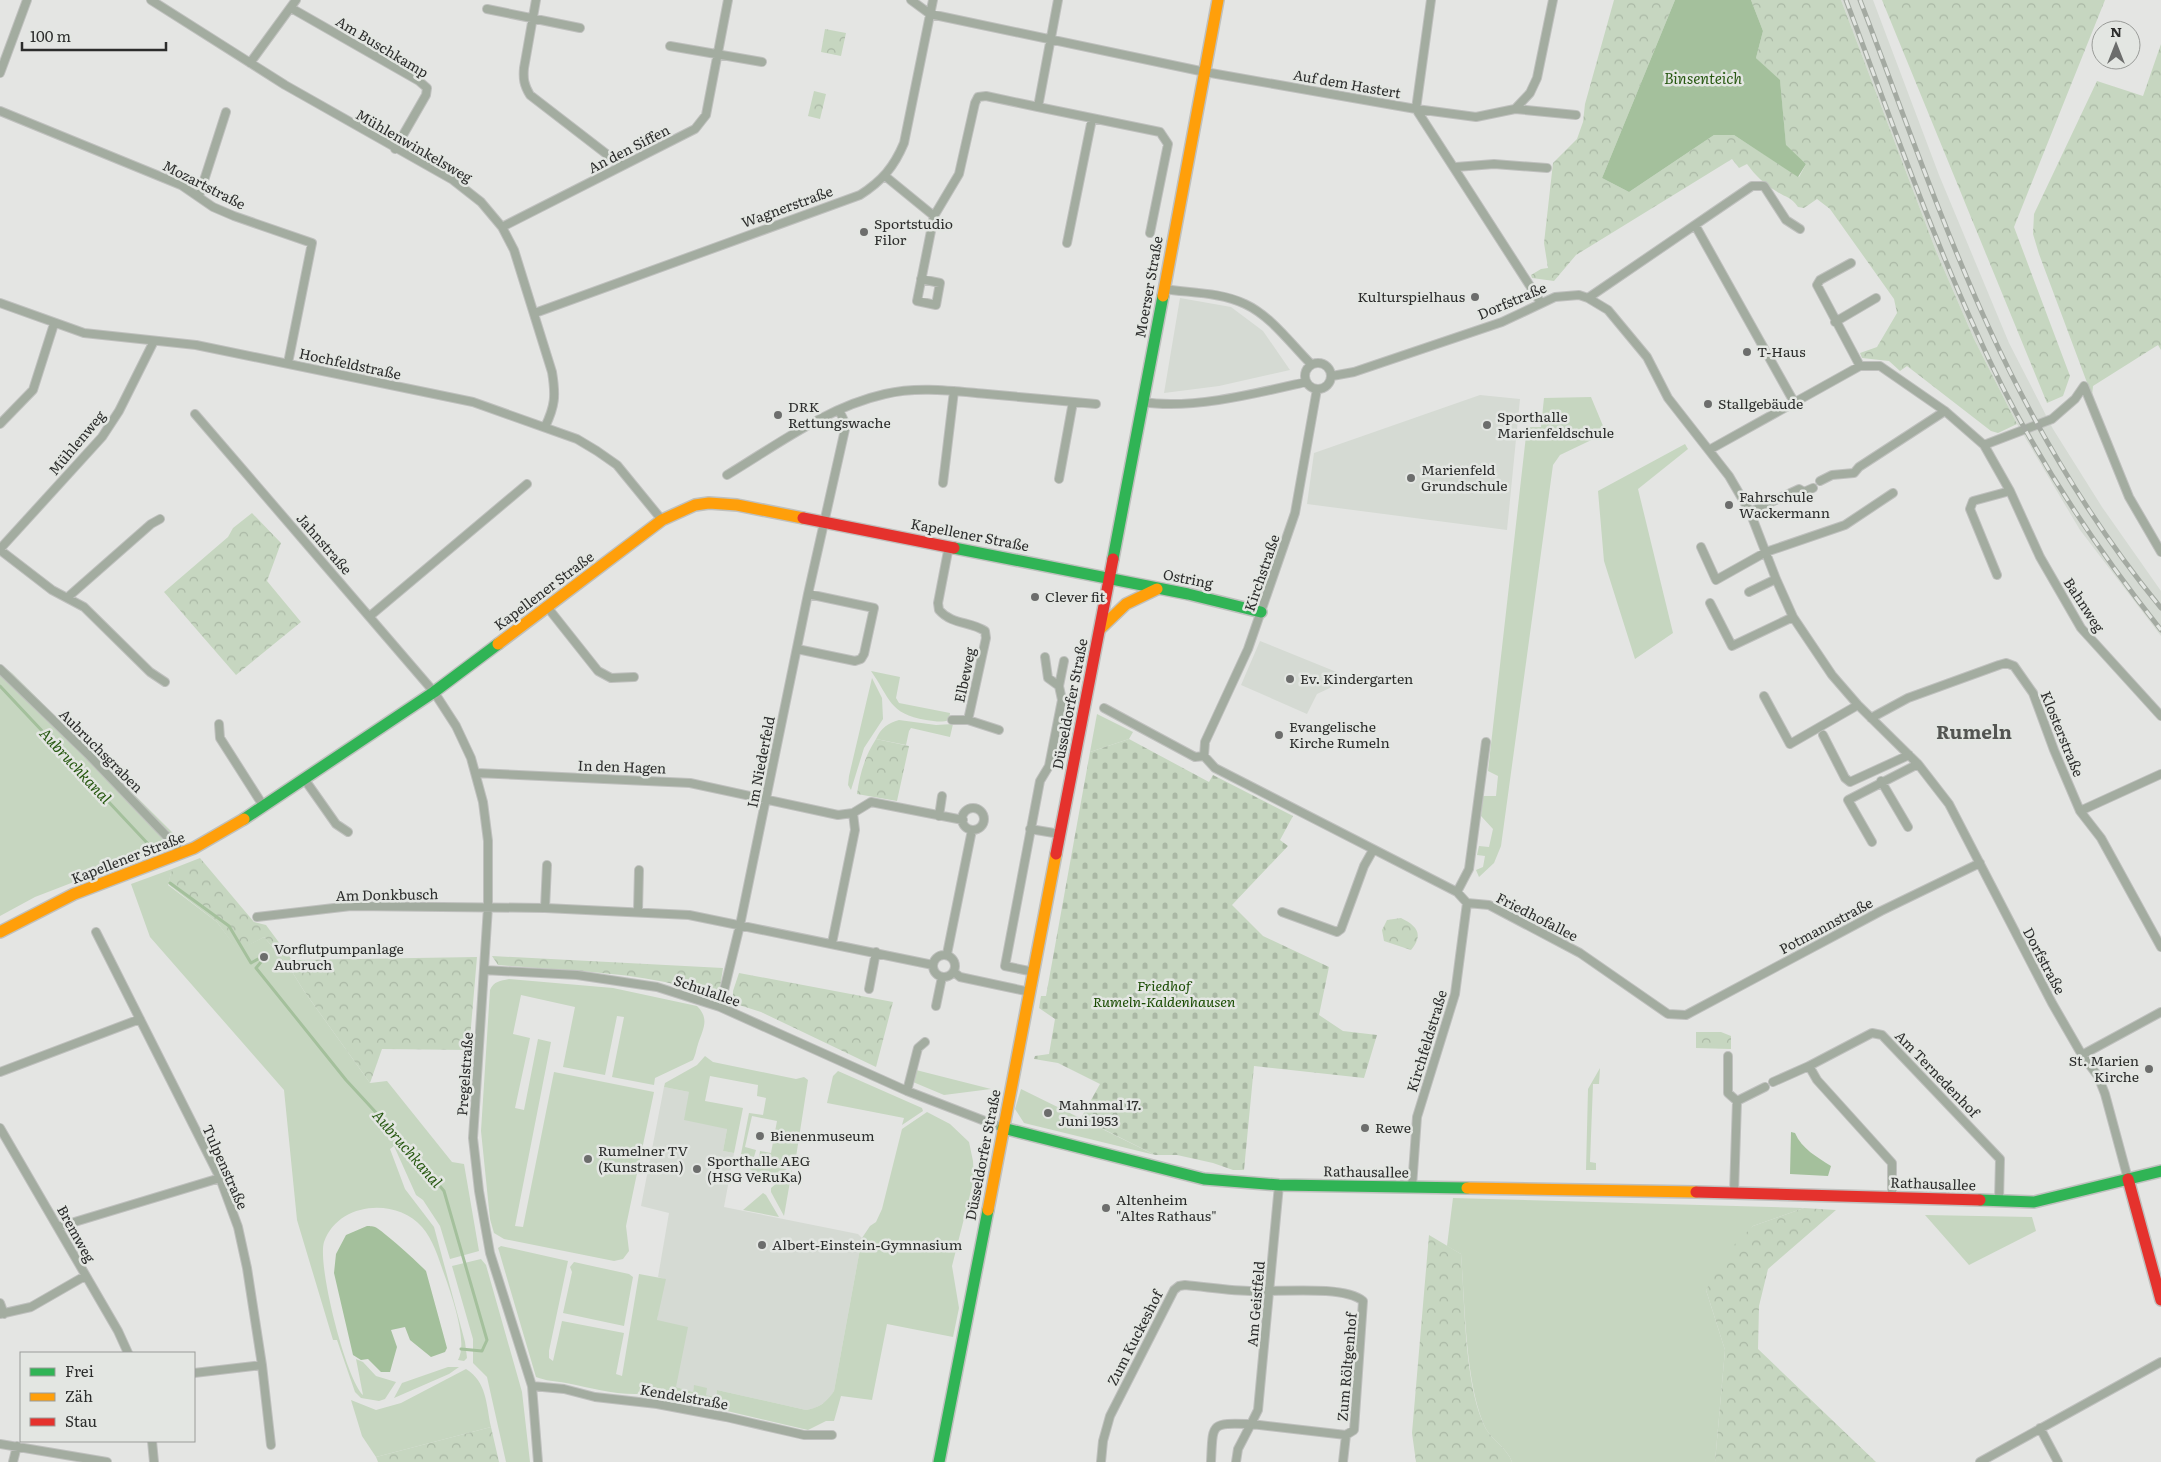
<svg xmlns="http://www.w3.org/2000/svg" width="2161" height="1462" viewBox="0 0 2161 1462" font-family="Literata,serif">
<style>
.built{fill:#d5dad3}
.grass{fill:#c6d6c0}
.forest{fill:url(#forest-crowns)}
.cemetery{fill:url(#cemetery-stones)}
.water{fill:#a4c09c}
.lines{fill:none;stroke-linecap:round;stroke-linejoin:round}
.stream{stroke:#a4c09c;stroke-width:3}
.street-casing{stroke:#bfc0be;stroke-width:10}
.fast-casing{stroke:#bfc0be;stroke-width:14}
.slow-casing{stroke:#bfc0be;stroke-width:14}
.jam-casing{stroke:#bfc0be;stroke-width:14}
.street{stroke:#a3aca0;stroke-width:8}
.fast{stroke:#30b455;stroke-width:11}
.slow{stroke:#ff9f0a;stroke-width:11}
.jam{stroke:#e5322d;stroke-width:11}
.rail-casing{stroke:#a4aaa2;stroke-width:5}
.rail{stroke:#e3e6e2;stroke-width:3;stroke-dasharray:9;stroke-linecap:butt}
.poi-dot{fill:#6c6d6c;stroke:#e3e6e2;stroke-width:2}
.labels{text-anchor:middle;stroke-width:5;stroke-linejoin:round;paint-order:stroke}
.street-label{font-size:14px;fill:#2c2d2c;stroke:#e3e6e2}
.poi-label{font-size:14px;fill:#2c2d2c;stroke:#e3e6e2;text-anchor:start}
.park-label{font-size:14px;font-style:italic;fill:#184a00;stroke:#e3e6e2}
.water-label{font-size:15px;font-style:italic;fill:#275811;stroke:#e3e6e2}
.district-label{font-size:19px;font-weight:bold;fill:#535552;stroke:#e3e6e2}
</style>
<defs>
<pattern id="forest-crowns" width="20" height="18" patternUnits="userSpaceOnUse" patternTransform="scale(1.25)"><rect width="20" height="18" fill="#c6d6c0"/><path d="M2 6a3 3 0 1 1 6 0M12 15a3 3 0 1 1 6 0" fill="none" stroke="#aab8a5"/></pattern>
<pattern id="cemetery-stones" width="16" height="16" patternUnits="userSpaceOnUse" patternTransform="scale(1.25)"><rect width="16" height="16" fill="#c6d6c0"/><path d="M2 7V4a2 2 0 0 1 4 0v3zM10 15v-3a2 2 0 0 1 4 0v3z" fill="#aab8a5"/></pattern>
</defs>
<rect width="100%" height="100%" fill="#e4e5e3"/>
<path class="built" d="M1841,0H1873L1939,175L2009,343L2053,429L2102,507L2161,591V636L2080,530L2017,424L1974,339L1936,251Z
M1180,298L1231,307L1263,331L1290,370L1219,386L1164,393Z
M1480,395L1520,399L1507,530L1307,504L1314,453Z
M1260,641L1339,673L1332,687L1317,694L1307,714L1241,685Z
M664,1087L689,1092L727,1129L723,1151L734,1153L724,1207L858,1234L862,1238L834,1391L829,1400L815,1408L806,1410L717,1390L716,1397L706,1395L694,1386L693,1392L676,1387L657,1320L664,1279L658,1277L669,1213L641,1206Z"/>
<path class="grass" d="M1591,397L1606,433L1560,455L1553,465L1501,846L1494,863L1479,877L1476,870L1483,867L1485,856L1477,855L1479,846L1489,847L1493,829L1481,816L1483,796H1496L1498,776L1488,771L1527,427H1541L1544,398Z
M1685,444L1688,449L1638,489L1673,633L1635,659L1604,561L1598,491Z
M0,664L12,673L178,838L149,853L35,897L0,916Z
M871,671L900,677L896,698L899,703L950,713L949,720C942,723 934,721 926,720C889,714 890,698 871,671Z
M872,678L882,698L883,719L864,748L851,790L848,785L849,776Z
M1097,714L1133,732L1129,739L1090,752Z
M899,720L936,725L953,724L950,737L911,728L909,731L906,745L876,739C881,728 888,723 899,720Z
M172,869L168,885L217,922L238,950L264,937L286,962L304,991L370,1083L387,1081L452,1162L464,1164L479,1251L450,1259L440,1226L423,1200L416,1195L394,1146L390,1149L405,1189L434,1227L465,1342L467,1358L464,1361L458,1360C468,1343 453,1300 447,1282C440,1264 435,1242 422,1227C396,1197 338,1202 324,1242C317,1265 346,1379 363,1395L356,1359L363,1362L376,1376L396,1382L385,1399L379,1401L361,1398L355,1392L337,1340H333L297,1220L284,1090L150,937L131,884Z
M509,979L613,988L697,1006C710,1019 703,1029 698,1044C696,1050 696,1054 693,1060L655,1078L654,1085L612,1077L624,1017L617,1016L605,1075L563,1067L575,1007L521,995L513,1034L530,1038L515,1108L524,1110L538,1039L551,1042L515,1226L523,1227L554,1072L654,1092L626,1226L629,1251L623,1259L614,1261L504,1239L494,1233L490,1219L481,1131L490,990C494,981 500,981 509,979Z
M705,1056L713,1062L796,1079L804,1077L808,1080L796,1157L792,1164L759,1158L760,1151L771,1153L777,1121L752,1116L745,1147L756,1150L754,1157L741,1154L749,1113L763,1115L766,1098L757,1096L758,1085L710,1076L705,1101L743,1108L734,1153L723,1151L727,1129L684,1120L689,1092L664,1087L665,1083L697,1065Z
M1600,1068L1599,1084H1593L1590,1162L1596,1163V1170H1586L1588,1089Z
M916,1070L991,1089L944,1095L913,1082Z
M838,1071L922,1108L923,1111L902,1125L904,1118L827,1103L833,1076Z
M1021,1089L1155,1155L1024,1123L1015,1109Z
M927,1112L950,1124L969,1142L973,1161L974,1179L952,1266L959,1308L953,1337L887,1324L872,1400L841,1396L834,1421H826L808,1430L672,1398V1392L642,1387L640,1394C614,1395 592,1388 566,1383C555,1381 546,1381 536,1377L499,1251L498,1248L501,1246L568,1261L549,1351V1358L553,1361L562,1321L624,1333L616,1374L622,1376L639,1274L666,1279L657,1320L688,1327L676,1387L693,1392L694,1385L707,1388L706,1395L716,1397L717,1390L806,1410C819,1408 827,1402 834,1391L862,1238L870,1226L876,1222L882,1209L902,1129Z
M752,1162L787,1169L764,1183L750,1169Z
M792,1170L784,1216L771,1192V1188Z
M763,1193L766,1195L779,1217L743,1210Z
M1453,1198L1804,1208L1753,1226L1706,1290L1725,1350L1715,1462H1512C1507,1448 1493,1441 1486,1429C1465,1387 1465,1302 1461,1254L1447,1246Z
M1925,1215L2032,1217L2036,1231L1969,1265Z
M481,1259L486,1265L522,1392L530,1462H506L487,1377L473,1363V1339L452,1266Z
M574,1262L629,1274L633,1277L624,1326L563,1313L572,1272L570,1267Z
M448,1367H459L449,1374L394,1398L402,1383Z
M466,1369C487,1382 486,1404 491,1427L376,1457L362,1436L351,1400L376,1410L401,1403Z"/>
<path class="forest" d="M1614,0H1675L1602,178L1629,192L1714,135H1734L1799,177L1806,164L1786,146L1780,81L1756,58L1763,31L1751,0H1841L1936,251L1974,339L2017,424L1998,433L1991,431L1907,366L1900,371L1889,361L1862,358L1860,353L1877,347L1897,313L1894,299L1830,209L1817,199L1804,208L1798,207C1790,196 1786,198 1776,191C1764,184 1755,175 1747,164L1739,168L1732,159L1576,255L1554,281L1532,278L1531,275L1541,269L1548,268L1544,243L1553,163L1577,139L1583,122L1585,104Z
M1882,0H2105L2014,227L2070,376L2063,396L2047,403Z
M825,29L846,33L841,56L821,52Z
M2161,44V350L2158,345L2093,386L2092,396L2039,254L2033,234L2034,214L2097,81L2143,96Z
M814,91L826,94L820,119L808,116Z
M252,513L281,543L267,581L301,622L236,675L164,592L228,537L233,528Z
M876,739L909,746L897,801L857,794C860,773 865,756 876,739Z
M200,858L254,922L266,925L292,960L477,957L469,1050L382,1049L370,1083L304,991L286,962L264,937L238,951L217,922L168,884L172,869Z
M1401,918C1417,926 1424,934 1411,950L1384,941L1382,930L1387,920Z
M492,956L723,968L720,988L716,994C702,999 680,985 665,982C610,971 554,970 498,965Z
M739,973L893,1002L876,1067L761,1012L739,1005L733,999V991Z
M1696,1032H1721L1731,1036V1049L1696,1048Z
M1804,1208L1836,1210L1768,1269L1759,1306L1758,1349L1876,1462H1715L1725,1350L1706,1290L1727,1252L1753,1226Z
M1429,1235L1461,1254C1465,1302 1464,1387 1486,1429C1493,1441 1507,1448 1512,1462H1416L1412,1433Z
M491,1427L499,1462H378L376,1457Z"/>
<path class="cemetery" d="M1129,739L1209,782L1213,775L1293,816L1280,840L1288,846L1232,905L1263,936L1329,967L1319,1015L1343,1031L1377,1035L1364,1078L1254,1066L1244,1170H1233L1213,1163L1177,1155H1155L1081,1118L1100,1084L1058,1063L1034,1059L1035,1056L1049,1054L1055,1019L1039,1008L1041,996H1046L1090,752Z"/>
<path class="water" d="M1675,0H1751L1763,31L1756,58L1780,80L1786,145L1806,164L1798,177L1734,135H1714L1629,192L1602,178Z
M1791,1132L1795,1133C1802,1149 1817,1157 1831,1166L1828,1176L1790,1174Z
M367,1226C368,1226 373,1226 375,1227C381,1229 421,1265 426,1271L447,1348L445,1352L431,1357L410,1340L405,1327L391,1330L397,1347L390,1372H381L368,1359L361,1360L353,1355L334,1273L336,1254L346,1235Z"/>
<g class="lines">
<path class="stream" d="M0,686L150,846
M170,883L229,926L251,963L258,959
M261,962L256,968L346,1080L405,1144L444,1191L487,1340L482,1351L461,1349"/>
<g class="street-casing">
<path id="street" d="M151,0L285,85L453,180L481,202L502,227L514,250L552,372C556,396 555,406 545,427
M536,0L524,68C523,79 524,85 530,95L622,166
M911,0L930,14L1205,72L1416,109L1541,303
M1431,0L1416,109L1476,117L1515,109L1530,93L1537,78L1553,0
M291,8L419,81L427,88L426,95L395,149
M487,9L580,28
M670,46L762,62
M250,63L296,0
M0,73L27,0
M1038,107L1160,132L1168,144L1150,233
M1515,109L1576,115
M0,111L181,185L213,207L234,216L312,243L288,363
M1456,167L1494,164L1547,168
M885,176L934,216L917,301L936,305L940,283L921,279
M199,196L226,112
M934,216L959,174L975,103L978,97L986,96L1038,107L1058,0
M1695,225L1794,402
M502,227L695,129L706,115L728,0
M1067,243L1092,119
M1851,263L1820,280L1817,285L1860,366
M1164,289C1190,293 1220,292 1245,304C1271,316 1291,344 1311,364
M1588,298L1752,186H1764L1786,220L1800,229
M0,303L84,333L196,345L473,402L577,439L597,451L617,465L662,520
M535,313L860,195C882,181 894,167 904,143L933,0
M1835,322L1876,298
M1305 376a13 13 0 1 1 26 0a13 13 0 1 1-26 0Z
M1332,376L1354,372L1502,322L1555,297L1579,295L1588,298L1608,310L1647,357L1668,398L1729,476L1750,512L1776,579L1793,617L1832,675L1858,705L1918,764L1949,804L2052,1003L2082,1055L2098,1076L2105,1094L2128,1179
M1317,389L1295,513L1248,649L1205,742L1204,756L1215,768L1457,892L1467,903L1489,905L1580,953L1668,1014L1686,1015L1881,911L1980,863
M1143,402C1191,410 1258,393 1306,382
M195,414L434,692L456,726L471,758L483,802L488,841V907L473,1138L479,1191L490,1253L532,1386L538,1462
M0,424L33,390L54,324
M1984,445L2052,419L2075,399L2084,386L2129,497L2161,552
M1709,450L1860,366H1880L1945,411L1984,445L2010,491L2040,557L2081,628L2161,716
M727,475C777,445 827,407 885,394C918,386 953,391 987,394C1023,397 1060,401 1096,404
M1059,479L1073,402
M1820,481L1832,475L1854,473L1859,467L1945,411
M943,483L954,391
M1750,512L1799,489L1804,492L1813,488
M949,546L938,603L939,610C952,625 970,621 985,631L986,638L968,720L999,730
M1701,547L1716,580L1766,552L1845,525L1893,493
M0,549L102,437L119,411L154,341
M0,550L52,590L84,607L150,672L165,682
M1997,575L1970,509L1973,501L2010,491
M1749,592L1776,579
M68,597L151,524L160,519
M1710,603L1732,646L1793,617
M548,608L598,671L611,678L634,677
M370,616L527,484
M797,649L855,661L861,659L864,654L874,608L808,594
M1045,657L1048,678L1059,686
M0,669L88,754L177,847L180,854
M1764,696L1790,744L1858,705
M1104,708L1195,757L1204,756
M1871,718L1908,698L1999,665L2006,663L2014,666L2033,693L2054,750L2080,811L2101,838L2161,947
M952,720H968
M219,724L220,738L264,807
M1823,735L1845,778L1850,782L1909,755
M476,773L690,783L838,815L853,813L871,802L963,820
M305,780L336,824L348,832
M1881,781L1908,827
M962 819a11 11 0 1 1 22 0a11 11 0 1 1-22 0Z
M2080,811L2161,774
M939,816L942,796
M1030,829L1060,834
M1872,842L1848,800L1918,764
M1457,892L1469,869L1486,742
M545,908L547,865
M638,911L639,870
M1282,912L1337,932L1341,929L1364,866L1373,850
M257,917L351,906L545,908L689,915L933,965
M96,932L220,1178L238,1227L247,1268L262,1365L194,1373
M832,943L855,830L853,813
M947,954L972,830
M933 966a11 11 0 1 1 22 0a11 11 0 1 1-22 0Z
M484,970L577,975L657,987L720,1007L907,1091L1003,1128
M954,972L960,977L1030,992
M1034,972L1005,966L1040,781L1049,766L1062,700L1059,686L1064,661
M869,989L876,952
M936,1006L942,977
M720,1007L740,925L808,594L846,425L839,410
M2082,1055L2161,1012
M1728,1056V1093L1737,1101
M0,1072L140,1019
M1773,1082L1809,1066
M907,1091L918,1048L925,1042
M0,1128L118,1331L128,1353
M1412,1187L1417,1117L1455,994L1467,903
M1734,1193L1737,1101L1765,1087
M1892,1198V1163L1817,1080L1809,1066L1872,1033L1882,1035L2000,1159L1999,1201
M58,1227L220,1178
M0,1303L4,1314
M0,1314L31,1307L85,1276
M262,1365L271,1445
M532,1386L564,1389L595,1397L657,1404L726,1417L804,1435H832
M2040,1428L2058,1462
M152,1441L154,1462
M0,1444L107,1462
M13,1462L17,1446
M1101,1462L1103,1441L1110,1416L1174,1290L1179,1286L1185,1285C1208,1287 1231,1291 1254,1291C1279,1292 1344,1285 1363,1301L1354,1430L1346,1435L1343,1462
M1211,1462C1213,1422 1210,1423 1251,1424L1258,1410L1279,1185
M1236,1462L1238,1449L1251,1424L1346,1435
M1980,1462L2161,1362"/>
</g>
<g class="fast-casing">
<path id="fast" d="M954,548L1188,594L1261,612
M1113,559L1163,296
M244,819L434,692L498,644
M1003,1128L1204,1179L1279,1185L1467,1188
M1980,1200L2034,1202L2161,1171
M939,1462L988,1210"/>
</g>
<g class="slow-casing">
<path id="slow" d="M1163,296L1218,0
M1100,629L1126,604L1157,589
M498,644L662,520L695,505L709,503L737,505L803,518
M0,932L74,894L194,848L244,819
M1467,1188L1696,1192
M988,1210L1056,854"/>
</g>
<g class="jam-casing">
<path id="jam" d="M803,518L954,548
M1056,854L1113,559
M2128,1179L2161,1300
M1696,1192L1980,1200"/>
</g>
<use href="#street" class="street"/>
<use href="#fast" class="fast"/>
<use href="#slow" class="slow"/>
<use href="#jam" class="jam"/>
<g class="rail-casing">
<path id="rail" d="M1846,0C1888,111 1927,223 1976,331C2023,438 2088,538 2161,630
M1860,0C1902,109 1940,221 1989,328C2034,426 2092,524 2161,608"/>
</g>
<use href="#rail" class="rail"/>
</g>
<g class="poi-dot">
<circle cx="864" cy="232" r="5"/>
<circle cx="1475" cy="297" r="5"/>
<circle cx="1747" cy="352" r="5"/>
<circle cx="1708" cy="404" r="5"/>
<circle cx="778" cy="415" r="5"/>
<circle cx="1487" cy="425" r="5"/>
<circle cx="1411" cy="478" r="5"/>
<circle cx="1729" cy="505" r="5"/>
<circle cx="1035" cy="597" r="5"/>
<circle cx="1290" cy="679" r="5"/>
<circle cx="1279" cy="735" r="5"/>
<circle cx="264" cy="957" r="5"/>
<circle cx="2149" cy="1069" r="5"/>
<circle cx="1048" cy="1113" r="5"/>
<circle cx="1365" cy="1128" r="5"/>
<circle cx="760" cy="1136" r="5"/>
<circle cx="588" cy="1159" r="5"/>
<circle cx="697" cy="1169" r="5"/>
<circle cx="1106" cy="1208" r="5"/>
<circle cx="762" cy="1245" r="5"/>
</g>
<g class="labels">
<g class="street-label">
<text transform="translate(382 47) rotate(31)" y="5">Am Buschkamp</text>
<text transform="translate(1347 84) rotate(10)" y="5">Auf dem Hastert</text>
<text transform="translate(414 146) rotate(30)" y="5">Mühlenwinkelsweg</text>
<text transform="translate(629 149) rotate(-27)" y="5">An den Siffen</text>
<text transform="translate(204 185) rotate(27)" y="5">Mozartstraße</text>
<text transform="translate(787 207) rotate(-20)" y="5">Wagnerstraße</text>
<text transform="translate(1149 287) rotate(-80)" y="5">Moerser Straße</text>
<text transform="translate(1512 301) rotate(-23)" y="5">Dorfstraße</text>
<text transform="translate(350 364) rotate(12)" y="5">Hochfeldstraße</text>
<text transform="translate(77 443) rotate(-50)" y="5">Mühlenweg</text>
<text transform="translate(970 535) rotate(11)" y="5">Kapellener Straße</text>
<text transform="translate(324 544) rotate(49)" y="5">Jahnstraße</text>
<text transform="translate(1262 573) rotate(-71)" y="5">Kirchstraße</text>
<text transform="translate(1188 579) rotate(11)" y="5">Ostring</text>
<text transform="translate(544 591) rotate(-37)" y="5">Kapellener Straße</text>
<text transform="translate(2084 605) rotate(57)" y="5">Bahnweg</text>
<text transform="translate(965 675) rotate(-78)" y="5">Elbeweg</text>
<text transform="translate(1070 704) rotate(-79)" y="5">Düsseldorfer Straße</text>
<text transform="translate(2062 734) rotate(68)" y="5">Klosterstraße</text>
<text transform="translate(101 751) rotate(45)" y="5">Aubruchsgraben</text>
<text transform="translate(761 762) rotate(-79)" y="5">Im Niederfeld</text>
<text transform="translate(622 767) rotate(2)" y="5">In den Hagen</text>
<text transform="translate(128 858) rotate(-21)" y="5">Kapellener Straße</text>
<text transform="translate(387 895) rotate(-1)" y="5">Am Donkbusch</text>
<text transform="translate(1537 917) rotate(27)" y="5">Friedhofallee</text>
<text transform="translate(1826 926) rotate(-28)" y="5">Potmannstraße</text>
<text transform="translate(2044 961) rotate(62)" y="5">Dorfstraße</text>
<text transform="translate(707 991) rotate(19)" y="5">Schulallee</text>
<text transform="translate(1427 1041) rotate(-73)" y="5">Kirchfeldstraße</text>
<text transform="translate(465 1074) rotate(-86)" y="5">Pregelstraße</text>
<text transform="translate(1937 1074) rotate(46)" y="5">Am Ternedenhof</text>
<text transform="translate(983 1155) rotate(-79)" y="5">Düsseldorfer Straße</text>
<text transform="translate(225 1167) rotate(66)" y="5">Tulpenstraße</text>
<text transform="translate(1366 1172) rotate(1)" y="5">Rathausallee</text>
<text transform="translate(1933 1184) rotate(2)" y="5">Rathausallee</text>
<text transform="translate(76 1234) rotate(61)" y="5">Bremweg</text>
<text transform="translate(1256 1304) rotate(-85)" y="5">Am Geistfeld</text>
<text transform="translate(1135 1338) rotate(-63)" y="5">Zum Kuckeshof</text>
<text transform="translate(1347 1367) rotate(-85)" y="5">Zum Röltgenhof</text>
<text transform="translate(684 1397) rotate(10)" y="5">Kendelstraße</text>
</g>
<g class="poi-label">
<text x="874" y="229">Sportstudio<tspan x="874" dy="16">Filor</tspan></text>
<text x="1465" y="302" text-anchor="end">Kulturspielhaus</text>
<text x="1757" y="357">T-Haus</text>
<text x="1718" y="409">Stallgebäude</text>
<text x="788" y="412">DRK<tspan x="788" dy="16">Rettungswache</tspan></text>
<text x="1497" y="422">Sporthalle<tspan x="1497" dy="16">Marienfeldschule</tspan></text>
<text x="1421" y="475">Marienfeld<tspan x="1421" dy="16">Grundschule</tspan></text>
<text x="1739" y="502">Fahrschule<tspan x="1739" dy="16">Wackermann</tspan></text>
<text x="1045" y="602">Clever fit</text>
<text x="1300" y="684">Ev. Kindergarten</text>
<text x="1289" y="732">Evangelische<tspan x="1289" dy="16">Kirche Rumeln</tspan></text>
<text x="274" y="954">Vorflutpumpanlage<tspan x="274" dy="16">Aubruch</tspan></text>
<text x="2139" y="1066" text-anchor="end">St. Marien<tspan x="2139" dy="16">Kirche</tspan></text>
<text x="1058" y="1110">Mahnmal 17.<tspan x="1058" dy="16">Juni 1953</tspan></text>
<text x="1375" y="1133">Rewe</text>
<text x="770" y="1141">Bienenmuseum</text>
<text x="598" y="1156">Rumelner TV<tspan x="598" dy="16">(Kunstrasen)</tspan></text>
<text x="707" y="1166">Sporthalle AEG<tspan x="707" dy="16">(HSG VeRuKa)</tspan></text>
<text x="1116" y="1205">Altenheim<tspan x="1116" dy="16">"Altes Rathaus"</tspan></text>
<text x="772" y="1250">Albert-Einstein-Gymnasium</text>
</g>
<g class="park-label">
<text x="1164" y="991">Friedhof<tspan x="1164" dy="16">Rumeln-Kaldenhausen</tspan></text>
</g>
<g class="water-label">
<text x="1703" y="84">Binsenteich</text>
<text transform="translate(75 766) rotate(47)" y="5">Aubruchkanal</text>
<text transform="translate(407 1149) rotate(49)" y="5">Aubruchkanal</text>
</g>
<g class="district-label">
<text x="1974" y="739">Rumeln</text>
</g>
</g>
<rect x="20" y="1352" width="175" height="90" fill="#e3e6e2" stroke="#9a9c99"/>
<rect x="30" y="1368" width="25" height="8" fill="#30b455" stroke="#9a9c99"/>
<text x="65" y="1377" font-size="15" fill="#2c2d2c">Frei</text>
<rect x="30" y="1393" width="25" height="8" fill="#ff9f0a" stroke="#9a9c99"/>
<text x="65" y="1402" font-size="15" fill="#2c2d2c">Zäh</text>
<rect x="30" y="1418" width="25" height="8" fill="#e5322d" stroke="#9a9c99"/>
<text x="65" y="1427" font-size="15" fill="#2c2d2c">Stau</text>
<g transform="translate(2116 45)"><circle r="24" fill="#e3e6e2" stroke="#9a9c99"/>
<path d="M0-4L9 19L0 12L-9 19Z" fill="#6c6d6c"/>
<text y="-8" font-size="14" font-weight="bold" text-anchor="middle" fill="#2c2d2c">N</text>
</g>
<path d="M22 42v8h144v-8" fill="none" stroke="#2c2d2c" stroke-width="2.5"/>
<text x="30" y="42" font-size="15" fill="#2c2d2c" stroke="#e3e6e2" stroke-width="4" paint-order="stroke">100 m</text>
</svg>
